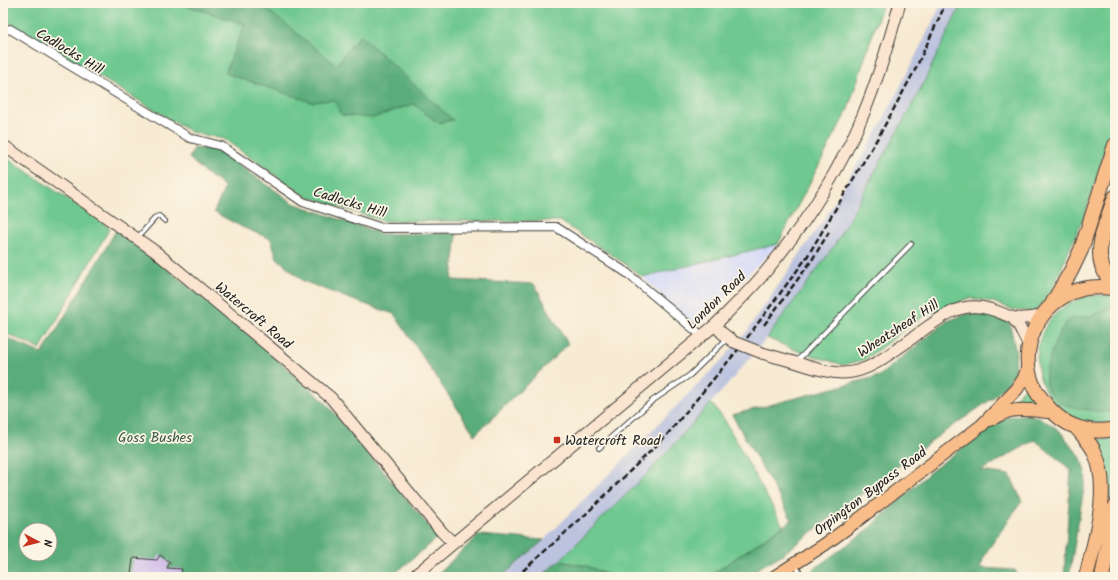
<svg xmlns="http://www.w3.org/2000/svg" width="1118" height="580" viewBox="0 0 1118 580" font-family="Kalam,sans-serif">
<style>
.built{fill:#d3d9f9}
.industrial{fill:#bcc3de}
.green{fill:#6ec88f;stroke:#457256}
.forest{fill:#5aac7a;stroke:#3b644b;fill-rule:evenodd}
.building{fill:#cbb4eb}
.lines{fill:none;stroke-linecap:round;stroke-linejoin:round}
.lane-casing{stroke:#3d3b37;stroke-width:6}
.street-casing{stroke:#3d3b37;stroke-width:10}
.secondary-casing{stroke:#3d3b37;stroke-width:13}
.primary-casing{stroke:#3d3b37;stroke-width:14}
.highway-casing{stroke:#3d3b37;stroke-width:16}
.lane{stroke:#fff;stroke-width:4}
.street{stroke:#fff;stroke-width:8}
.secondary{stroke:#fce5d0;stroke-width:11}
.primary{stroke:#f8bd89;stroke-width:12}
.highway{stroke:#f8bd89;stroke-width:14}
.rail{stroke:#1c1c1c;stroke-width:2.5;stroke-dasharray:6 3;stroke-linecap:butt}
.secondary-bridge-casing{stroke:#3d3b37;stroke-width:13;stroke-linecap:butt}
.secondary-bridge{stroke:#fce5d0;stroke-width:11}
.poi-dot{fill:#c8321e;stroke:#fcf5e5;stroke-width:1.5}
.labels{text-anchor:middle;stroke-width:3.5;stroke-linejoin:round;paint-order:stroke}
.street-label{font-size:14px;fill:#1c1c1c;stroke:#fcf5e5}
.park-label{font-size:14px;fill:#395844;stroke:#fcf5e5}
.poi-label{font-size:14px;fill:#1c1c1c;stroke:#fcf5e5;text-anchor:start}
</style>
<rect width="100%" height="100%" fill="#fcf5e5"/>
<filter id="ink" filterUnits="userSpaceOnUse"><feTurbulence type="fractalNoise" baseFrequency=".025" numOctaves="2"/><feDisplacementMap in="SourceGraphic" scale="8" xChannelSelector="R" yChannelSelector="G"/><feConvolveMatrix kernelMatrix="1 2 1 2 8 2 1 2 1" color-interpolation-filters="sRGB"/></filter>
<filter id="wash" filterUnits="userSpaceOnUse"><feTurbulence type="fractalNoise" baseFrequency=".012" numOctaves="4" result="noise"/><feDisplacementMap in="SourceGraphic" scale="16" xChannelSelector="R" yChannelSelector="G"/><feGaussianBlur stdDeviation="0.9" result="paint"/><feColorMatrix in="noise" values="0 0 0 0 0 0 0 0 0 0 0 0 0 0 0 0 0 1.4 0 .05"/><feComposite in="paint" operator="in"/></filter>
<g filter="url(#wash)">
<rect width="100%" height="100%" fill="#f7ead2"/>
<path class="built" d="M778,244L722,301L702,324L690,323L642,277Z"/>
<path class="industrial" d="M942,3H962L918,94L834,246L767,338L729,383L649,472L559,561L540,577H501L544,540L721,361L747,331L826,216L882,123Z"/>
<path class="green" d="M3,3H883L848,109L778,244L642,277L630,267L560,221H383L305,196L224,139L191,132L10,23L3,24Z
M962,3H1115V117L1086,212L1050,294L1034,312L1014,310L993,302L969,298L922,317L864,360L843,365L798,351L767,338L834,246L918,94Z
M3,155L110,228L40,349L3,332Z
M1096,295H1104L1115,296V422C1025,437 1006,308 1096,295Z
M1025,387H1027L1034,404H1022L1009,405Z
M711,403L724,419L783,526L708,577H613L587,566L559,561L649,472Z
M1115,438V474L1110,503L1107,502V473L1099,441L1101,439Z"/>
<path class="forest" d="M178,3H257L282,21L336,65L360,35L453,120L438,123L413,104L373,118L341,115L334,100L311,102L225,73L245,24Z
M194,148L218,150L293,203L382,234L457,233L452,280L534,284L568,344L475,435L394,314L350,299L303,281L277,258L271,239L242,227L214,212L225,187L204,172L189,158Z
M117,229L252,337L326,403L438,537L391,577H3V336L42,354ZM26,530H50V554H26Z
M1107,307H1115V411C1111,411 1107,412 1103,412C1094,411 1064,407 1058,401C1053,398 1047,390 1046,384C1044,375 1048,365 1050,357C1053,346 1060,329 1068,321C1075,315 1086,319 1094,315C1099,313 1103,310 1107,307Z
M970,313H989L1009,320L1016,353L1014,374L1008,383L993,398L934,439L783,554L743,577H708L792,520L732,415L879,376L947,321Z
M1028,414L1042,419L1059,430L1081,458L1086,476L1069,577H1064L1071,470L1035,440L981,471L1010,475L1022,501L985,554L980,568L1015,570L1019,577H808V575L818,566L866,531L930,472L972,440L1007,417Z
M479,535L544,540L501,577H434Z
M559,561L587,566L613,577H540Z"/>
<g id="blocks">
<path class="building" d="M160,555L170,562L167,568L182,569L181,577H142L131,575L133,558L157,560Z"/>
</g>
</g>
<g filter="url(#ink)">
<use href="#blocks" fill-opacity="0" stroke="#3d3b37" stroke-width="1"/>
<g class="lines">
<g class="lane-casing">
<path id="lane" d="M138,237L156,217L159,216L165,221
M797,361L911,244
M599,448L652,401L690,375L728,338
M795,564L802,577"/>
</g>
<g class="street-casing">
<path id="street" d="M3,31L10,29L190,138L221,146L303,202L382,228L556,227L627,273L702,336"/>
</g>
<g class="secondary-casing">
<path id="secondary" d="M3,145L156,252L331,398L442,532L453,543
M1012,317L1019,326L1029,346
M715,325L722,333L734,342
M762,353C775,357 788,360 801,364C829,373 849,379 876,363C890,354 905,344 919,333C938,320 954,305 979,307C992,308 1000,313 1011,317C1021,320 1032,317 1042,316
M413,577L715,325C733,307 751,290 767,270C806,223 839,172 863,115C878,79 889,41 900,3"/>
</g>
<g class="primary-casing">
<path id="primary" d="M990,420C996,417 1003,413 1010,411C1024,408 1041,411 1055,413
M774,577L824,545L850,526L982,425L1017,389L1024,378L1028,366"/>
</g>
<g class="highway-casing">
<path id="highway" d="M1114,288C1110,281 1105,274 1102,266C1095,244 1108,218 1115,197
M1115,288C1103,287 1090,286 1079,290C1039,301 1017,348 1033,385C1037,395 1044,402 1051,410C1069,429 1090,434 1115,429
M1053,302L1071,271L1081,250L1115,145
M1076,427C1082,435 1090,442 1094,451C1112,487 1095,540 1086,577
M1102,577L1108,547L1115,507"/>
</g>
<use href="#lane" class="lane"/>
<use href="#street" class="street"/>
<use href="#secondary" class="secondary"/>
<use href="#primary" class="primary"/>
<use href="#highway" class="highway"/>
<path class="rail" d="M764,325L812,260L829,232
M516,577L585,515L666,436L741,346L807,257L880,134L915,70L946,3"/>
<g class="secondary-bridge-casing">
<path id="secondary-bridge" d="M734,342L762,353"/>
</g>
<use href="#secondary-bridge" class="secondary-bridge"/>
</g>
</g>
<rect class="poi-dot" x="553" y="436" width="8" height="8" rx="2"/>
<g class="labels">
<g class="street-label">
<text transform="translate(70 51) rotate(31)" y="5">Cadlocks Hill</text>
<text transform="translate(350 202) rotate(17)" y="5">Cadlocks Hill</text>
<text transform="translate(716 300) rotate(-44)" y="5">London Road</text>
<text transform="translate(254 315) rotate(40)" y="5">Watercroft Road</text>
<text transform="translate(898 328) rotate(-33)" y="5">Wheatsheaf Hill</text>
<text transform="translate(870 491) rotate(-37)" y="5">Orpington Bypass Road</text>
</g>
<g class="park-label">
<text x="155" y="442">Goss Bushes</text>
</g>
<g class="poi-label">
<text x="565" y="445">Watercroft Road</text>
</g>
</g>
<rect width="1118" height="580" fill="none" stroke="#fcf5e5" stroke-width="16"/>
<g transform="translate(38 542) rotate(97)"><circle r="19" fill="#fcf5e5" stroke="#a29e95"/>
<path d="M0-3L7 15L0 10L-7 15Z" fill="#c8321e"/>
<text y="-6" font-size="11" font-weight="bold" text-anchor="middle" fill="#1c1c1c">N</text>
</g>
</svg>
